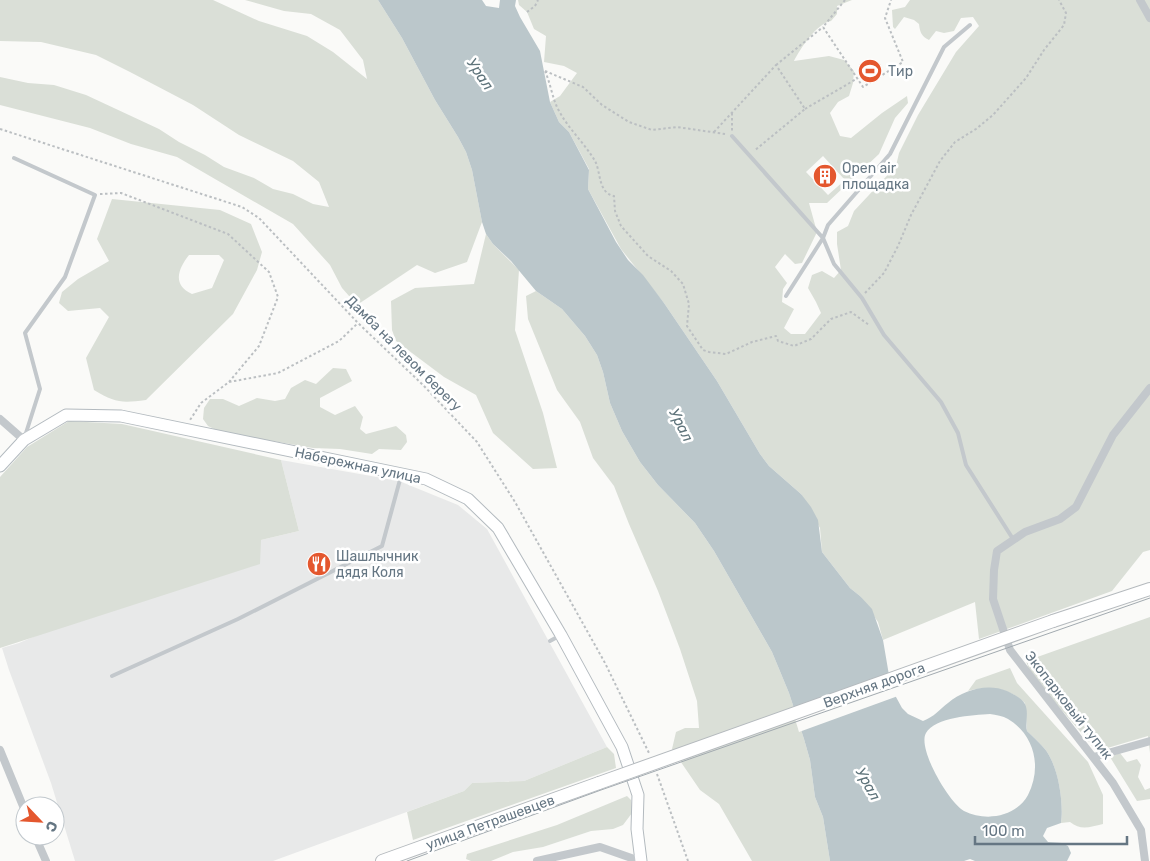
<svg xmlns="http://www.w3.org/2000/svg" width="1150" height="861" viewBox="0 0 1150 861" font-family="Rubik,sans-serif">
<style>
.built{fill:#e8e9e9}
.green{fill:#dadfd7;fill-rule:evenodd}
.water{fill:#bbc7cb;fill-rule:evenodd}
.pier{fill:#fafaf8}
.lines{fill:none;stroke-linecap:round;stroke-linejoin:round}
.secondary-casing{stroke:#b3babf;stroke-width:13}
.primary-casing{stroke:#b5babe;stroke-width:14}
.path{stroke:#bbbfc2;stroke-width:2;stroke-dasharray:2.5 2.5;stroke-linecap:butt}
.service{stroke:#c3c8cc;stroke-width:4}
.minor{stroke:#c3c8cc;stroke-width:8}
.secondary{stroke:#fff;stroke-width:11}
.primary{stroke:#fff;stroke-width:12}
.tram{stroke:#a2aab0;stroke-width:1}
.primary-bridge-casing{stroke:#b5babe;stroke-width:14;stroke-linecap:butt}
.primary-bridge{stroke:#fff;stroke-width:12}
.labels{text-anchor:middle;stroke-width:5;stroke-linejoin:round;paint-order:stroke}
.poi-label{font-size:14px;fill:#657683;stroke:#fff;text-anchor:start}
.street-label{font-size:14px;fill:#657683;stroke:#fff}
.water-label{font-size:15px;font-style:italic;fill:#60757c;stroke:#fff}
</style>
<rect width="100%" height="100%" fill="#fafaf8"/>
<path class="built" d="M281,460L399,481L458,505L487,529L607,747L524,781L472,783L464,791L273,861H75L51,783L9,670L2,648L19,643L261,540L299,531Z"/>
<path class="green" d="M0,0H213L259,21L307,36L333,52L367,79L363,60L340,30L311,14L284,11L245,0H378L402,38L435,100L458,137L466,152L472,170L482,222L467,262L435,273L417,265L357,305L342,288L330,265L293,224L177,157L131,144L90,128L0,105V77L28,83L54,85L86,95L159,129L179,142L205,155L224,167L254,178L273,189L293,194L313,204L329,207L319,182L293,161L239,135L193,105L130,72L96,55L41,42L0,41Z
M518,0H852L837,6V14L831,21C817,23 800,49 794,61L829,56L844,60L854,71L853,83L849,96L838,102L830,113L840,136L851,138L882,113L907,96L908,103L895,118L879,154L827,203H809L817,232L802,263L795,264L785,254L775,267L787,283L783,289L782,302L794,309L784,328L791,334H805L821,313L816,302L808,288L812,275L822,271L834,278L841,270L837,244V232L848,226L854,211L896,166L899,153L918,115L956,52L979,26L973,17L961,18L954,31L944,33L936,31L929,40C921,36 920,32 919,24L914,20L904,17L895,29L893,27L892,10L905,7L910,0H1150V550L1143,552L1112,591L979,639L975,602L883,640L878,622L860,596L850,588L822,552L820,528L801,494L769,466L760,454L717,381L664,303L621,249L588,189L589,169L569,132L559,122L550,102L560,96L577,73L564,66L544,62L546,36L534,29L527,12L519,5ZM823,156L845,180L828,195L806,172Z
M112,199L220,210L251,224L262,252L257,270L233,314L146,400C122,403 115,403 94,390L86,358L109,317L100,308L68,311L59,303L62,292L78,279L109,261L97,239ZM189,255H219L224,260L212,288L192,294C172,285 178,269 189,255Z
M486,234L493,244L519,270L515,330L543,413L557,468L533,469L493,433L476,395L444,377L396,341L392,330L391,301L415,288L474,284Z
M536,291L562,309L585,336L597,355L603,372L610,403L622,431L640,462L658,485L695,523L714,551L772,652L789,693L804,739L810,760L815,797L823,817L830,861H752L719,804L700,790L672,749L676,732L685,728H699L697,701L680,649L658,591L629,524L614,486L593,458L580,422L557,390L528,319L526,296Z
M333,368L346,369L352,381L320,398V407L335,415L355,406L363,417L360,429L366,434L396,426L406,435L407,442L401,450L379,449L372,454L340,449L313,448L220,432L208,426L203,419L204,408L210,399H223L239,406L257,398L275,401L285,399L291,388L305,380L316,384Z
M69,421L122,424L281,460L299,531L261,540L260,564L0,648V477L27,447Z
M1150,617V753L1148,736L1104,749L1095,750L1086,738L1031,675L1026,661Z
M1010,668L1017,683L1088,762L1103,795V824C1090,827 1081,831 1070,822L1061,823C1064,803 1058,764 1044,748C1039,742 1033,737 1027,731L1025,703C1009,688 988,685 968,691L976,680Z
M607,747L614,754L616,768L413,840L407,812L464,791L472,783L524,781Z
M1120,753L1127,762L1137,759L1141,765L1138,777L1145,790L1150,788V799L1137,801L1110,757Z
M627,796L631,800L632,813L623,825L613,829L591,831L543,847L513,852L491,861H471L466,859L467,854L557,825Z"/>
<path class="water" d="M378,0H482L486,6L499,8L500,0H516L515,6L520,17L540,51L550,102L559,122L569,132L589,170L588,189L616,242L628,260L643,275L664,303L717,381L760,454L769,466L801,494L811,507L818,520L822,552L850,588L860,596L872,609L883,640L890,681L896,697L902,708L908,714L923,721C934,717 940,709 948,703C964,690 987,683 1007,691C1013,694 1022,698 1025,704C1029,712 1025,723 1027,731C1033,737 1039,742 1044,748C1058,764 1064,802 1061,823L1047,828L1043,836L1048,842L1062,843L1068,846L1071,853L1067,861H975L970,859L964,861H830L823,817L815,797L810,760L804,739L789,693L772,652L714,551L695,523L658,485L640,462L622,431L610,403L603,372L597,355L585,336L562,309L536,291L511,261L493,244L486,234L482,222L472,170L466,152L458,137L435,100L402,38ZM990,714C996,715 1003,716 1008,719C1035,735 1042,768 1028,795C1016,817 986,822 964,811C949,803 917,748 926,733C935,717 973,715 990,714Z"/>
<path class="pier" d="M892,681L898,696L799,732L792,709Z"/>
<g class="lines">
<g class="secondary-casing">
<path id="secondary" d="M0,466L24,440L66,415L121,416L426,479L468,499L498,528L561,635L622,747L638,795L637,829L641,861"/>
</g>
<g class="primary-casing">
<path id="primary" d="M1053,621L1150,589
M382,861L599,783"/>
</g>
<path class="path" d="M845,0L823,27L863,87L903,62L885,18L891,0
M527,12L535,6L538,0
M776,65L823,27
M545,71C550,82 552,96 557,107C567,128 584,142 595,161C601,172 598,193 614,196L615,211L621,226L648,256L671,271L683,284L689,304L687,326L703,350L709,352L726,354L752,342L776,336L778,341L794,346L811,339L831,319L851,312L869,325
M545,71L583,87L602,105L629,122L652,130L677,127L725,134
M805,109L858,78
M732,113V131
M0,129L242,207L259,218L358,323L423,385L477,442L515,502L605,663L649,753
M714,132L776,65L805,109L754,151
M100,194L121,193L228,234L269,272L278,297L259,346L229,382L201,403L190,420
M865,293L884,273L898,246L911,215L940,161L955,142L976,129L993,115L1026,78L1044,50L1064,25L1066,13L1059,0
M229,382L278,373L339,341L358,323
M657,774L688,861"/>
<path class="service" d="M732,136L823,238L834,264L862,298L884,335L941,402L958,433L966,465L1013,539
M14,158L95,195L65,277L25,333L40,389L25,436
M786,296L823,238L828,225L890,154L944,47L970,25
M550,641L559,636
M112,676L238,619L382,546L401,476"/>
<path class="minor" d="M1140,0L1150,18
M0,419L24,440
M0,750L25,811
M1094,757L1150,741
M35,836L46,861
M537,861L600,847L640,861
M1145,861L1141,830L1113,783L1010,650L993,599L994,570L997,551L1025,532L1060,519L1076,507L1113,435L1150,388"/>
<use href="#secondary" class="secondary"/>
<use href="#primary" class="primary"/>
<path class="tram" d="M407,861L601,790L1150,598"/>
<g class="primary-bridge-casing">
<path id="primary-bridge" d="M599,783L1053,621"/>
</g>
<use href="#primary-bridge" class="primary-bridge"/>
</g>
<defs>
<g id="stadium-disc" transform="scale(1.25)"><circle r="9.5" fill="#e4572e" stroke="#fff"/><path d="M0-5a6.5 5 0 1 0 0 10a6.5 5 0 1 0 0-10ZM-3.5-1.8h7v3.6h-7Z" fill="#fff"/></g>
<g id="building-disc" transform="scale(1.25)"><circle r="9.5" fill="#e4572e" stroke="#fff"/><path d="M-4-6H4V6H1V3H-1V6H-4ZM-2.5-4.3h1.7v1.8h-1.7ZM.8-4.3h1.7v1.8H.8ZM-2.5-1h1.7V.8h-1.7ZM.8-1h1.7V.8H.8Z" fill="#fff"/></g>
<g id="restaurant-disc" transform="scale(1.25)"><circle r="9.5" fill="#e4572e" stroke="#fff"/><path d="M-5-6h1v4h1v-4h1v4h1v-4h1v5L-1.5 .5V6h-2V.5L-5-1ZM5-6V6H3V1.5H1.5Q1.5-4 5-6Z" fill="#fff"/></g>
</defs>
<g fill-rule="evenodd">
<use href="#stadium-disc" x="870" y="71"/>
<use href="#building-disc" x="825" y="176"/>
<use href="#restaurant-disc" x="319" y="564"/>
</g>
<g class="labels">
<g class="poi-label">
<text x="888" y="76">Тир</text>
<text x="842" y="173">Open air<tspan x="842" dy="16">площадка</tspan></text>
<text x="336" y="561">Шашлычник<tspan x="336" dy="16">дядя Коля</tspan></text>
</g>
<g class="street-label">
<text transform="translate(404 353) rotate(45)" y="5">Дамба на левом берегу</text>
<text transform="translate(358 465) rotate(12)" y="5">Набережная улица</text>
<text transform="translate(874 685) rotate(-20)" y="5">Верхняя дорога</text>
<text transform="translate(1069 705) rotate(52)" y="5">Экопарковый тупик</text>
<text transform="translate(490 822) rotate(-20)" y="5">улица Петрашевцев</text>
</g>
<g class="water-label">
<text transform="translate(480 74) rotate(56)" y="5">Урал</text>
<text transform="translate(681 425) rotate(63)" y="5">Урал</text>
<text transform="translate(868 784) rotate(61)" y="5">Урал</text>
</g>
</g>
<g transform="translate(40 821) rotate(115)"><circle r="24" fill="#ffffff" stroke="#c1c8cd"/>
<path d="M0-4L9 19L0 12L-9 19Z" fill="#e4572e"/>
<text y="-8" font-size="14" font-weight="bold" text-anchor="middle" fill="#657683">С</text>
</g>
<path d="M975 836v8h152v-8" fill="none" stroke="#657683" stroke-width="2.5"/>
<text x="982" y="836" font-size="15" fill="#657683" stroke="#ffffff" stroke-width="4" paint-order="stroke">100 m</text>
</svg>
